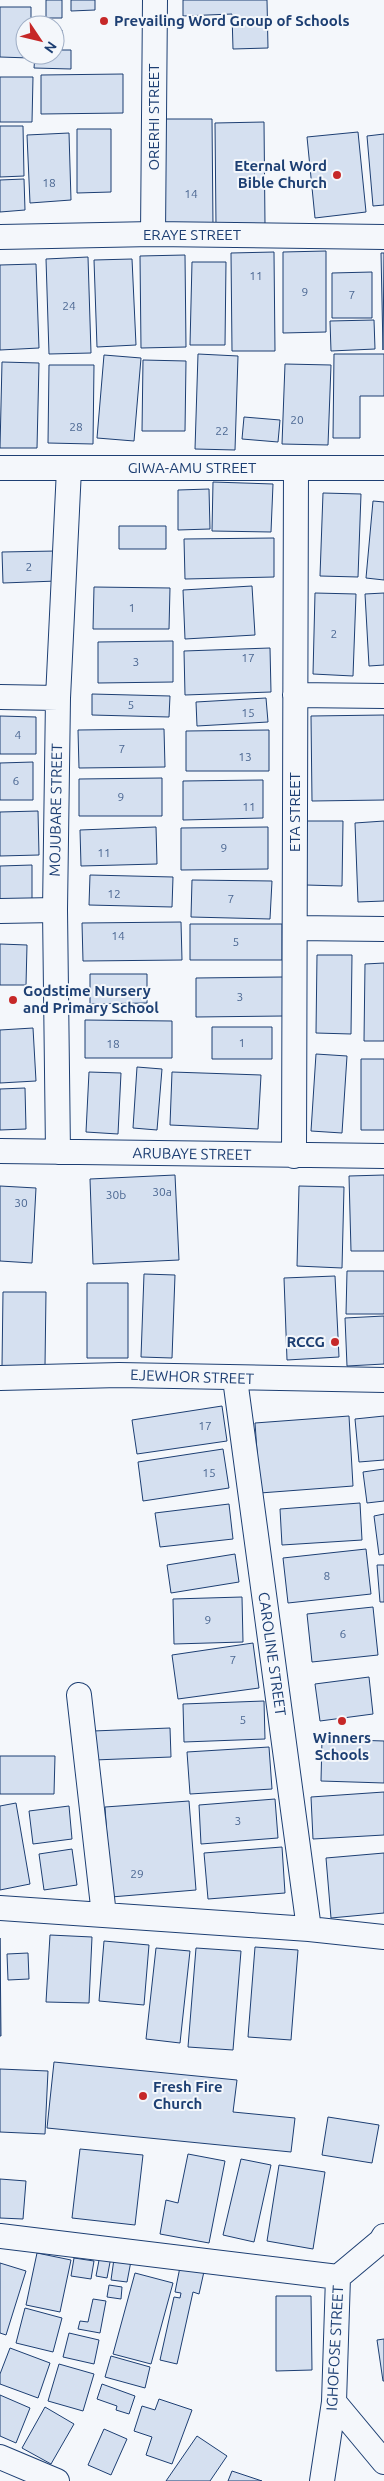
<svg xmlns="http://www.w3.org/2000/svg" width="384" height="2481" viewBox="0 0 384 2481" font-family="Ubuntu,sans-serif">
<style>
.building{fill:#d5e0f0;stroke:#1d3f73}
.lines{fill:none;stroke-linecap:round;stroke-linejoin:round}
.minor-casing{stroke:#1d3f73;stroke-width:26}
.minor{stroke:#f4f7fb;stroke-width:24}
.poi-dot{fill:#c62828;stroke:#f4f7fb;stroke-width:2}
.labels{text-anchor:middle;stroke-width:4;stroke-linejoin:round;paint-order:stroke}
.number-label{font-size:12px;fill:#4b6792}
.poi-label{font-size:15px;font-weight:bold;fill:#1d3f73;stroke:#f4f7fb;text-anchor:start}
.street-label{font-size:15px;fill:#1d3f73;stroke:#f4f7fb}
</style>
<rect width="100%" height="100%" fill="#f4f7fb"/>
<path class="building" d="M46,0H62V18H46Z
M71,0H95V10L71,11Z
M183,0H267L268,48L233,49L232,14L183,16Z
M0,7H31V25H25V55H30V58L0,57Z
M55,30H62V50H71V69L34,68L35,55H55Z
M123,74V113L41,114V75Z
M0,77H33L32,122H0Z
M160,119H212L213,226L161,227Z
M264,122L265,225L216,226L215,123Z
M0,126H23L24,176L0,177Z
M77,129H111V192L77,193Z
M358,132L366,212L315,218L307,137Z
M69,133L71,200L30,203L27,135Z
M384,134V205L373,206L367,136Z
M24,179L25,210L0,212V180Z
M326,251V332L283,333V252Z
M274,252L275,351H232L231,253Z
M381,253H384L383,350Z
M185,255L186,347L141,348L140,256Z
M88,257L91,353L49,354L46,259Z
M132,259L136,345L97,347L94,260Z
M192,262H226L225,345H190Z
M36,264L39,348L0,350V265Z
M372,272V318H332V273Z
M374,320L375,349L331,351L330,321Z
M198,354L238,356L235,450L195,449Z
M334,354H384V396H360V438H333Z
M104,355L141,358L134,441L97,438Z
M143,360L186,361L185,431H142Z
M2,362L39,363L37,448H0Z
M285,364L331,365L328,445L282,444Z
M49,365H94L93,444L48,443Z
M244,417L280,420L278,442L242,439Z
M213,482L273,484L271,532L212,531Z
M209,489L210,529L178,530V490Z
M323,493L361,494L358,577L320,576Z
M373,501L384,502V580L366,578Z
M119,526H166V549H119Z
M274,538V577L185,579L184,539Z
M56,551L57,581L3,583L2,552Z
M252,586L255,635L185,639L183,590Z
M94,587L170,588L169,629H93Z
M315,593L356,594L353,676L313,674Z
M384,593V665L369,666L365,594Z
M173,641V682L98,683V642Z
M270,648L271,692L185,695L184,651Z
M92,694L170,696L169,717L92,715Z
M266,698L268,722L197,726L196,702Z
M384,715V800L312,801L311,716Z
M0,716L36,717V754H0Z
M164,729L165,767L79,768L78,730Z
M269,730V771H186V731Z
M33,762V800H0V763Z
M162,778V816H79V779Z
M263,780V818L183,820V781Z
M38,811L39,855L0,856V812Z
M307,821H343L342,886L306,885Z
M384,821V901L358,902L355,823Z
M156,827L157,864L81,866L80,830Z
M268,827V869L181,870V828Z
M32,865V899L0,900V866Z
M90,875L173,877L172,907L89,905Z
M192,880L272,881L270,919L191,917Z
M181,922L182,960L83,961L82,923Z
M190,924H282V960H190Z
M0,944L27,945L26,985H0Z
M317,955H352L351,1034L316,1033Z
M384,963V1041H364L365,964Z
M90,974H147V1003L90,1004Z
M283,977V1016L196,1017V978Z
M85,1020L172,1021V1058H85Z
M212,1027H272V1059H212Z
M33,1028L36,1081L0,1083V1030Z
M316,1054L347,1056L342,1133L311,1131Z
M361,1059H384V1130H361Z
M137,1067L162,1069L157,1130L133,1128Z
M89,1072L121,1073L118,1134L86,1132Z
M172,1072L261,1075L258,1129L170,1125Z
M25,1088L26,1129L0,1130V1089Z
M175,1175L179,1260L93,1264L90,1179Z
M384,1175V1251H351L349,1176Z
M0,1186L36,1188L32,1263L0,1261Z
M299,1186L344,1187L342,1268L297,1266Z
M347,1271H384V1314H346Z
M144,1274L175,1275L172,1358L141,1357Z
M335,1276L339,1357L287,1360L284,1278Z
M87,1283H128V1358H87Z
M3,1292H46L45,1366H2Z
M384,1316V1364L347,1366L345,1318Z
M222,1406L227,1441L137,1454L132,1420Z
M349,1416L353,1486L260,1493L255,1423Z
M384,1416V1460L359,1462L355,1419Z
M223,1449L229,1488L143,1501L138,1462Z
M384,1469V1501L367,1503L363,1472Z
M360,1503L362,1540L282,1545L280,1509Z
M229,1504L233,1539L160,1547L155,1513Z
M384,1514V1554L379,1555L374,1516Z
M366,1549L371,1594L288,1603L283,1558Z
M235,1554L239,1582L171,1593L167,1565Z
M377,1565H384V1602H380Z
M242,1597L243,1642L174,1644L173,1599Z
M373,1607L378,1655L312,1662L307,1614Z
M253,1643L259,1688L178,1699L172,1655Z
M369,1677L373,1714L320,1721L315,1684Z
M264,1701L265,1739L184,1742L183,1704Z
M170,1728L171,1757L94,1760L93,1731Z
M322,1739L384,1741V1783L321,1781Z
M269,1747L272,1789L190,1794L187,1752Z
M0,1756H55L54,1794H0Z
M384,1792V1835L313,1839L311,1797Z
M275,1799L278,1838L201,1844L199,1805Z
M189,1801L196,1890L111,1897L105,1807Z
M16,1803L30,1884L0,1890V1806Z
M69,1806L72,1839L33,1844L29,1811Z
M282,1847L285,1893L208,1899L204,1853Z
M72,1849L77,1885L44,1890L39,1854Z
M384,1853V1913L331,1918L326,1858Z
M50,1935L92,1937L89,2003L46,2002Z
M0,1938L1,2036H0Z
M104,1941L149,1945L144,2005L99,2001Z
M255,1947L298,1950L291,2040L248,2037Z
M156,1948L190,1951L180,2043L146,2039Z
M196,1948L241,1951L233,2050L188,2047Z
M28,1953L29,1979L8,1980L7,1954Z
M54,2062L237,2080L233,2112L295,2118L291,2152L47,2128Z
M0,2069L48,2071L45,2134L0,2132Z
M328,2117L379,2125L372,2163L322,2155Z
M80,2149L143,2155L135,2225L72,2218Z
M188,2154L225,2161L209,2243L160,2234L166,2200L178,2203Z
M241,2159L271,2165L254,2242L223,2235Z
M279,2165L325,2172L313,2249L267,2241Z
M0,2179L26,2181L23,2219L0,2218Z
M37,2253L71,2260L60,2312L26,2305Z
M100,2255L111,2257L107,2278L96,2276Z
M74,2258L94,2261L91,2279L71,2276Z
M114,2259L131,2261L127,2282L111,2280Z
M181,2262L205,2267L199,2294L193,2292L177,2364L160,2360L174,2297L180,2298L181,2293L175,2292Z
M0,2263L26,2271L6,2335L0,2333Z
M135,2273L173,2283L151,2364L113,2354Z
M109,2285L122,2287L121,2299L107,2297Z
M276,2296H311L312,2370L276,2371Z
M93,2299L106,2301L100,2333L78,2329L80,2321L88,2322Z
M25,2308L62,2318L53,2352L16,2343Z
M69,2333L99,2340L94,2364L63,2357Z
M384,2339V2381H383L377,2340Z
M10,2348L50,2363L38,2398L0,2384V2374Z
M111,2356L150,2367L145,2388L105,2377Z
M59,2364L94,2374L83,2411L48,2401Z
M102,2384L135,2396L129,2414L116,2410L117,2406L97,2399Z
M0,2395L30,2408L16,2443L0,2436Z
M159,2399L192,2410L172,2464L146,2455L152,2437L134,2431L142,2406L155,2410Z
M45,2407L74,2424L51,2464L22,2448Z
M104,2429L127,2439L111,2475L88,2465Z
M197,2436L227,2456L210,2481H166Z
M232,2471L262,2481H228Z"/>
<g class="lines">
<g class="minor-casing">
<path id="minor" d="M153,234L155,0
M0,237L153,234L384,237
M0,468H384
M295,695L384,696
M0,697L58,698
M0,911L55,910
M295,928L384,929
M0,1151L384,1156
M58,1152L55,910L58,698L69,469
M294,1156L296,468
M0,1378L119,1375L384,1380
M235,1379L309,1929
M79,1695L104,1915
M0,1908L309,1929L384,1937
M0,2236L338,2277
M334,2402L384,2462
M0,2457L57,2481
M322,2481L334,2402L338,2277L381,2241L384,2236"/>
</g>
<use href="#minor" class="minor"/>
</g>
<g class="poi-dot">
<circle cx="104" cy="21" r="5"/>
<circle cx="337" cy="175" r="5"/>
<circle cx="13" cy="1000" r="5"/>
<circle cx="335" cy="1342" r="5"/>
<circle cx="342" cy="1721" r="5"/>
<circle cx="143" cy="2096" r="5"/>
</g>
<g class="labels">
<g class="number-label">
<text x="49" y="187">18</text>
<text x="191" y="198">14</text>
<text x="256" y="280">11</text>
<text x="305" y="296">9</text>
<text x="352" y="299">7</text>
<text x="69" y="310">24</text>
<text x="297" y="424">20</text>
<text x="76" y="431">28</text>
<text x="222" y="435">22</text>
<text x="29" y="571">2</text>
<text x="132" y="612">1</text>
<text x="334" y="638">2</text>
<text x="248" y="662">17</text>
<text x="136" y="666">3</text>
<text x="131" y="709">5</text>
<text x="248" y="717">15</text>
<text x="18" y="739">4</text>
<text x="122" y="753">7</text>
<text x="245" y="761">13</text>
<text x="16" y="785">6</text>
<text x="121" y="801">9</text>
<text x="249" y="811">11</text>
<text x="224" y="852">9</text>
<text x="104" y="857">11</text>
<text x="114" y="898">12</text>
<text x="231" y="903">7</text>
<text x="118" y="940">14</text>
<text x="236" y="946">5</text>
<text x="240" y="1001">3</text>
<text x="242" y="1047">1</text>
<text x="113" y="1048">18</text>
<text x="162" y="1196">30a</text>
<text x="116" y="1199">30b</text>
<text x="21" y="1207">30</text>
<text x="205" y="1430">17</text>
<text x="209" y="1477">15</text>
<text x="327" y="1580">8</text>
<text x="208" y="1624">9</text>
<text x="343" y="1638">6</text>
<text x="233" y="1664">7</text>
<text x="243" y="1724">5</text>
<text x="238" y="1825">3</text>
<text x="137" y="1878">29</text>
</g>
<g class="poi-label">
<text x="114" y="26">Prevailing Word Group of Schools</text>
<text x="327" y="171" text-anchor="end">Eternal Word<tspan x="327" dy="17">Bible Church</tspan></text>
<text x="23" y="996">Godstime Nursery<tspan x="23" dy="17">and Primary School</tspan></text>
<text x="325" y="1347" text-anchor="end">RCCG</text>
<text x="342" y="1743" text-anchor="middle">Winners<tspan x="342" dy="17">Schools</tspan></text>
<text x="153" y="2092">Fresh Fire<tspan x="153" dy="17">Church</tspan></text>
</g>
<g class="street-label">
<text transform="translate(154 117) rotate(-90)" y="5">ORERHI STREET</text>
<text x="192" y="240">ERAYE STREET</text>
<text x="192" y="473">GIWA-AMU STREET</text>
<text transform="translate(56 810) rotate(-89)" y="5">MOJUBARE STREET</text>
<text transform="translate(295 812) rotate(-90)" y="5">ETA STREET</text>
<text transform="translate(192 1154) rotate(1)" y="5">ARUBAYE STREET</text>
<text transform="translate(192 1377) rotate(2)" y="5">EJEWHOR STREET</text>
<text transform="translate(272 1654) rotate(82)" y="5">CAROLINE STREET</text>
<text transform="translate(335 2348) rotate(-87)" y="5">IGHOFOSE STREET</text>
</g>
</g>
<g transform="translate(40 40) rotate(125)"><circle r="24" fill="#f4f7fb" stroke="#9eadc5"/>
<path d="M0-4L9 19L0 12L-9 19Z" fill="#c62828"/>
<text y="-8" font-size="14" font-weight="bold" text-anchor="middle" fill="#1d3f73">N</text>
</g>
</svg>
